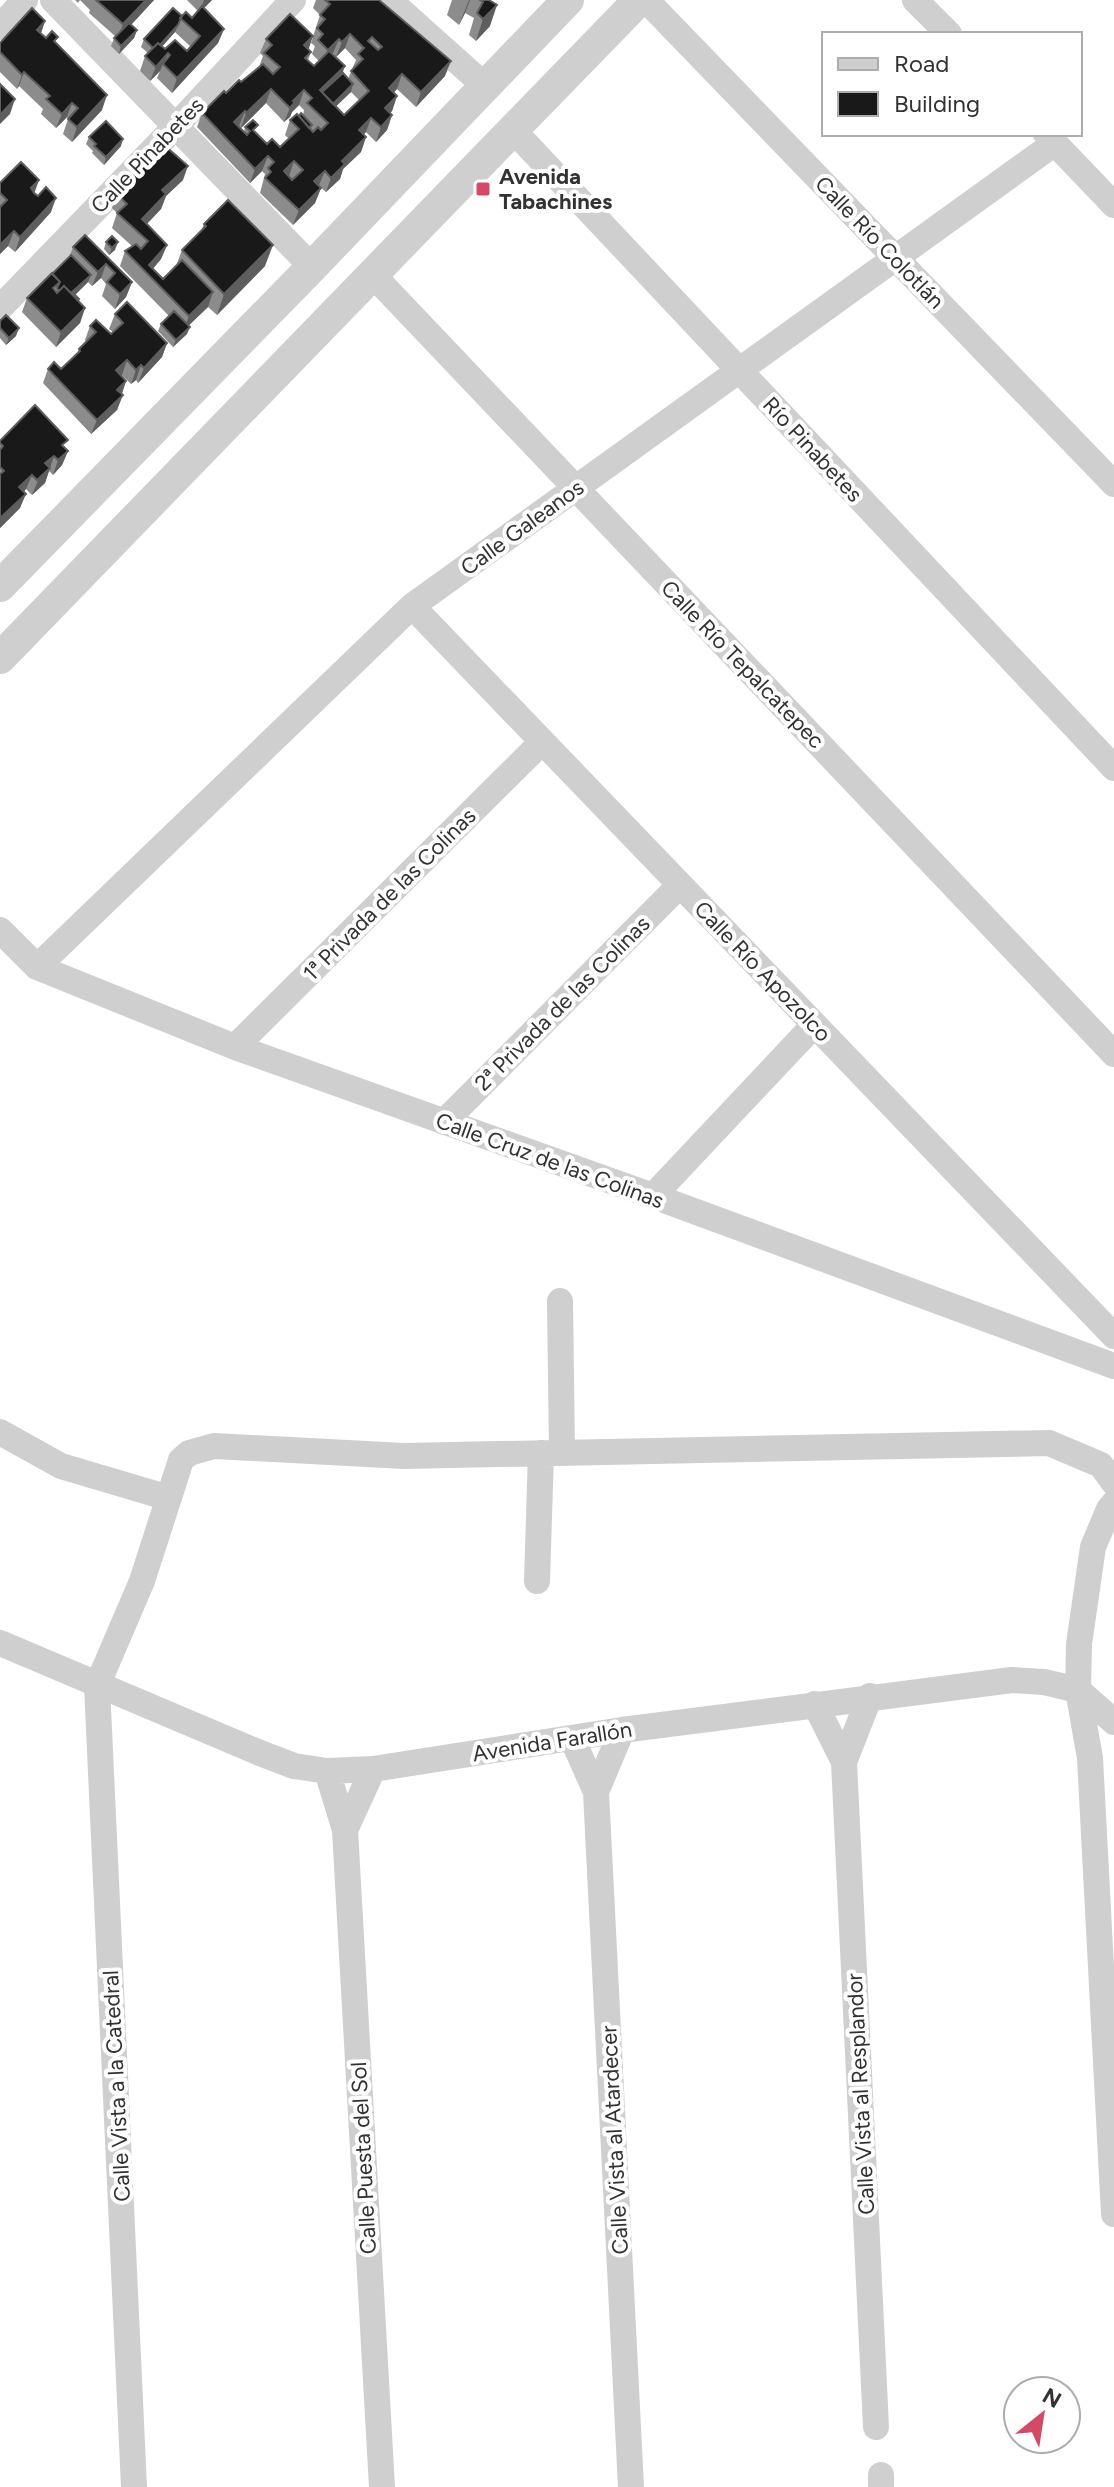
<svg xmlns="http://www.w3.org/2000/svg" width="1114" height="2487" viewBox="0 0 1114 2487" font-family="Figtree,sans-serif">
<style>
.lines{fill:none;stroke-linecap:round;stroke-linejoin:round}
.minor{stroke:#cfcfcf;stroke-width:26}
.tertiary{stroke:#cfcfcf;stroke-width:32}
.wall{fill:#8c8c8c;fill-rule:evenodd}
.shaded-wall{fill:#5e5e5e}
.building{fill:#191919;stroke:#5e5e5e;stroke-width:2;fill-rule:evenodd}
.poi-dot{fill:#d54866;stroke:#fff;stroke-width:3}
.labels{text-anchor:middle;stroke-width:8;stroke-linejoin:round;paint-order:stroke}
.street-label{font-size:22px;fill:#323232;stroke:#fff}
.poi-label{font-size:22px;font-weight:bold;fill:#323232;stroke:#fff;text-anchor:start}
</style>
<rect width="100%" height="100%" fill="#fff"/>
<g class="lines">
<path class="minor" d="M53,0L312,267
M389,0L485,86
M646,0L1114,484
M915,0L949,34
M0,27L25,0
M513,130L1114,768
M1046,134L1114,205
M372,274L1114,1054
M0,308L175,127L293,0
M412,606L1114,1336
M0,930L37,967L235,1047L653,1196L1114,1366
M37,967L412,606L1055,143
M235,1047L542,742
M444,1122L680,885
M653,1196L814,1025
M560,1301L562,1453
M0,1432L61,1466L169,1498
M1114,1503L1109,1509L1093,1547L1079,1644L1078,1690L1090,1758L1114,2214
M537,1581L541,1453
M0,1643L260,1753L294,1766L327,1771L373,1769L622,1730L1012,1680L1044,1682L1078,1690L1114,1722
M815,1704L844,1762L876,2427
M572,1738L596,1792L631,2487
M844,1762L870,1696
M327,1771L345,1830L382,2487
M596,1792L622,1730
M345,1830L373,1769
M881,2475V2487
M134,2487L97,1686L142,1581L181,1460L189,1453L214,1446L404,1456L1049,1443L1101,1465L1114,1483"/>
<path class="tertiary" d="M0,586L312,267L568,0
M0,658L639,0"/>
</g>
<path class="wall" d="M75,0H154L131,25L137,30L134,38L119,54L111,46L115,36L89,13L90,10L80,0L78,3Z
M187,0H212L204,8L224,29L218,43L172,93L157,78L160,71L150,81L140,71L145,56L148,53L141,47L144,39L182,16L192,18L198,11ZM175,32L191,47L187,51L165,49L162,46Z
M316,0H379L445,76L416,107L397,89L394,92L397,96L392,111L390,113L392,115L387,130L376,142L366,132L363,135L366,137L361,152L343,169L340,179L326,192L319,186L321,188L315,203L293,225L260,193L265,174L262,171L250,183L197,127L202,113L259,67L263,56L260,53L266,39L309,49L311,52L308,60L314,66L319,61L312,54L315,46L311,43L320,15L313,8ZM345,48L356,60L348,79L343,73L333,54V53L336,57ZM351,92L359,100L344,115L336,106ZM266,103L284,122L290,117L292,112L299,105L304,110L303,115L290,120L285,135L289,139L280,147L267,144L255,132L245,127L244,132L239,127L241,128Z
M452,0H491L490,26L476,41L469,35L474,18L465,13L459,25L447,15Z
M45,21L41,33L46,38L56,43L102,110L72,142L63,134L68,119L67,117L56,128L41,114L43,109L19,86L17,89L0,72V43Z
M89,137L121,146L104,165L92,153L93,151L86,144Z
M183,180L166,196L161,209L147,224L167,245L161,259L153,269L163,279L176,266L182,250L201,231L204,224L265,266L217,315L208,307L188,326L187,334L173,347L158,331L161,324L169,316L120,266L125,251L132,246L112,228L117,213L112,208L117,194Z
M0,183L34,192L51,212L15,252L8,246L0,254Z
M85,235L132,282L126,297L115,309L102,296L106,284L101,278L92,286L88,282L75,295L78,301L85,308L80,323L56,347L22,312L27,298L69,258L73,247Z
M106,242L115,250L109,255L104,249Z
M115,314L167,343L162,357L138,383L136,380L131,384L122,375H121L126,381L117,410L91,434L43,383L48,369H61L77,355L79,349L86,342L85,340L90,326L111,334L113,332L109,329Z
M0,321L16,336L6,345L0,338Z
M0,441L65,448L68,451L62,465L53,475L49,471L45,483L32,495L26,489L24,492L20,508L0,528Z"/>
<path class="shaded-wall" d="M146,0H154L118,39L123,24Z
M204,0H212L199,13Z
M469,0H470L465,13L459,25Z
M497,5L490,26L476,41L483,19Z
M45,21L40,36L37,30Z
M178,25L175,32L153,57L155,50Z
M224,29L218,43L172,93L177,78Z
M137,30L134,38L119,54L121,46Z
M350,34L345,48L336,57L342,42Z
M313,36L308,51L304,45Z
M339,39L333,53L323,64L328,50Z
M168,53L164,65L163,64L160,71L150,81L156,67Z
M451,61L445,76L416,107L421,92Z
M345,66L340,80L319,100L320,90Z
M24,72L19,86L17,89L22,75Z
M402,74L397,89L384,103L389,88Z
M353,84L351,92L326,116L328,109Z
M271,89L266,103L241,128L246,113Z
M304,90L299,105L292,112L290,117L284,122L293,101Z
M107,95L102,110L72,142L77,127Z
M397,96L392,111L380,123L385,108Z
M15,99L10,114L0,124V115Z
M72,103L67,117L56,128L62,114Z
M245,111L239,126L229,136L234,122Z
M392,115L387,130L376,142L381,127Z
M371,118L366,132L354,144L359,130Z
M366,137L361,152L343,169L340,179L326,192L331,178L342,161Z
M123,139L121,146L104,165L106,157Z
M268,156L262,171L250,183L255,169Z
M294,161L289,176L284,171Z
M188,166L183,180L166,196L161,209L137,234L142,219L162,190Z
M325,171L319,185L309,196L314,181Z
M39,180L34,194L31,188Z
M321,188L315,203L293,225L299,210Z
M56,198L51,212L15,252L20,237Z
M14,231L8,246L0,254V245Z
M118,242L115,250L109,255L112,248Z
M167,245L161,259L148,274L149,265Z
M273,245L265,266L217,315L224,294Z
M106,264L101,278L92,286L98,272Z
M91,275L88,282L70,300L72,292Z
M132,282L126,297L115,309L120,294Z
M213,292L208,307L183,331L189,316Z
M85,308L80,323L56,347L61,332Z
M190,327L187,334L173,347L176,340Z
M19,328L16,336L6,345L9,338Z
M167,343L162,357L138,383L144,368Z
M127,360L122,375L110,385L116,370Z
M141,365L136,380L131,384L136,370Z
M126,381L121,396L117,390Z
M123,395L117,410L91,434L97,420Z
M68,451L62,465L53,475L58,460Z
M54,456L45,483L32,495L45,463Z
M32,475L26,489L13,501L19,487Z
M26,494L20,508L0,528V518Z"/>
<path class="building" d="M96,0H146L123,24Z
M325,0H379L451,61L421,92L402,74L389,88L397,96L385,108L392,115L381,127L371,118L359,130L366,137L342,161L345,164L331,178L325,171L314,181L321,188L299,210L265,178L271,172L268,168L274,162L268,156L255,169L202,113L224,91L226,93L239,80L241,82L263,64L273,74L280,67L264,53L272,45L266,39L290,14L313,36L304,45L311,52L305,58L314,66L329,51L345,66L320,90L344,115L369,91L351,71L363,59L358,54L364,48L350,34L342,42L339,39L328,50L318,40L323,34L317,28L325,19L320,15L330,4ZM372,37L382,47L378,50L368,41ZM271,89L290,108L295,102L293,101L304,90L312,98L307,103L328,123L321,130L318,127L313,132L297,114L290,120L299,129L280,147L272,139L267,144L253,130L258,125L253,120L245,127L250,131L247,135L234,122L245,111L246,113ZM294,161L303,170L292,180L284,171Z
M480,0H489L497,5L483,19L477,13L483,2Z
M202,6L224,29L177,78L163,64L170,55L168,53L156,67L145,56L158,43L165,49L175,40L187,51L200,36L180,18L186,12L192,18Z
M32,8L45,21L37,30L46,38L52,31L58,37L54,41L107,95L77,127L68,119L78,108L72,103L62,114L46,99L50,96L24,72L22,75L0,52V43Z
M173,8L182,16L178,25L160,45L158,43L153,48L144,39Z
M129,23L137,30L121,46L114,38Z
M343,73L353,84L333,104L322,92Z
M0,84L15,99L0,115Z
M301,113L312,125L309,128L299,116Z
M106,121L123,139L106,157L94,146L96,144L89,137Z
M163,144L188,166L162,190L166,194L142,219L167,245L149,265L163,279L182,260L213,292L189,316L125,251L136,244L141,249L148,241L117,213L127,204L117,194Z
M21,162L39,180L31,188L34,193L38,196L46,187L56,198L20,237L14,231L0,245V207L7,200L0,193V183Z
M228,200L273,245L224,294L182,250L206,226L204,224Z
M85,235L132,282L120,294L107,282L115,273L106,264L98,272L73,247Z
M112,236L118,242L112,248L106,242Z
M71,255L91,275L72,292L79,299L78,300L64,286L59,291L57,288L60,282L52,274Z
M52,273L60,282L53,288L57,293L64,286L85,308L61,332L27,298Z
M127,302L167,343L144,368L141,365L136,370L127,360L116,370L126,381L117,390L123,395L97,420L48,369L54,362L61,369L80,351L79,349L96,332L90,326L96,320L111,334L123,323L115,314Z
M174,311L190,327L176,340L161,324Z
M6,315L19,328L9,338L0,328V321Z
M35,405L68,440L62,445L68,451L58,460L54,456L45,463L50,468L37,480L32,475L19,487L26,494L0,518V474L4,471L0,467V450L3,446L0,443V441Z"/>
<rect class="poi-dot" x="475" y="181" width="16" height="16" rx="4"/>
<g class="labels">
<g class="street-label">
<text transform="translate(147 155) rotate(-46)" y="8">Calle Pinabetes</text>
<text transform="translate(880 242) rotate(46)" y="8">Calle Río Colotlán</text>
<text transform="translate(813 449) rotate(47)" y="8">Río Pinabetes</text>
<text transform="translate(522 527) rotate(-36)" y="8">Calle Galeanos</text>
<text transform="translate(743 664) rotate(46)" y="8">Calle Río Tepalcatepec</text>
<text transform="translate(389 894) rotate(-45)" y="8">1ª Privada de las Colinas</text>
<text transform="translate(763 971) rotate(46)" y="8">Calle Río Apozolco</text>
<text transform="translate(562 1003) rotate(-45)" y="8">2ª Privada de las Colinas</text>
<text transform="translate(550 1160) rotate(20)" y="8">Calle Cruz de las Colinas</text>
<text transform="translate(552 1741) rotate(-9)" y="8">Avenida Farallón</text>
<text transform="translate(116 2086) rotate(-93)" y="8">Calle Vista a la Catedral</text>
<text transform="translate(860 2094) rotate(-93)" y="8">Calle Vista al Resplandor</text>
<text transform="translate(614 2140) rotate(-93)" y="8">Calle Vista al Atardecer</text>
<text transform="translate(363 2158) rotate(-93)" y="8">Calle Puesta del Sol</text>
</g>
<g class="poi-label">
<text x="499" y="184">Avenida<tspan x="499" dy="25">Tabachines</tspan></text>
</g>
</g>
<rect x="822" y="32" width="260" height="104" fill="#ffffff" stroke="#adadad" stroke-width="2"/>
<rect x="838" y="58" width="40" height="12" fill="#cfcfcf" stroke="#adadad" stroke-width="2"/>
<text x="894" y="72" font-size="24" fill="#323232">Road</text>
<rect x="838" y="92" width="40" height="24" fill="#191919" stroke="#adadad" stroke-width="2"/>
<text x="894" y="112" font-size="24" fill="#323232">Building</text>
<g transform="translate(1042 2415) rotate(30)"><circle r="38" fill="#ffffff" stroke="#adadad" stroke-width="2"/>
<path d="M0-6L14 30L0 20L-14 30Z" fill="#d54866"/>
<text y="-12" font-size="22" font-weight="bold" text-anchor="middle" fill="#323232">N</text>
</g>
</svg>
